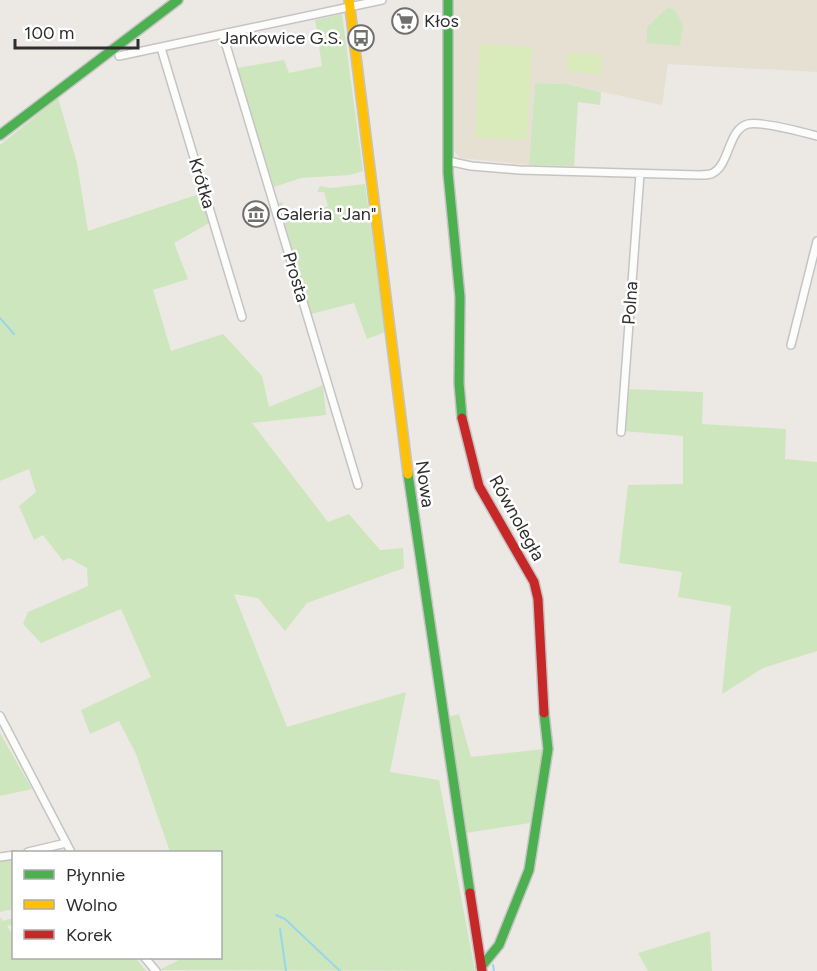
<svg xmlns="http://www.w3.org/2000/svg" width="817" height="971" viewBox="0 0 817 971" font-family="Figtree,sans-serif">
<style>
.education{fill:#e6e0d3}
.green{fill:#cee6be}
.pitch{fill:#d9eabb}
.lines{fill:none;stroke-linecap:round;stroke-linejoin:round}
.stream{stroke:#99d6ec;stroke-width:2}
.street-casing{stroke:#c5c4c5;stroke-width:10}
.fast-casing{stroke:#c5c4c5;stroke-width:12}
.slow-casing{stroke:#c5c4c5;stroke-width:12}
.jam-casing{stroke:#c5c4c5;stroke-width:12}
.street{stroke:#fcfcfb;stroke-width:7}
.fast{stroke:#4caf50;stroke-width:9}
.slow{stroke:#ffc107;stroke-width:9}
.jam{stroke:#c62828;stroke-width:9}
.labels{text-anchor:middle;stroke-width:5;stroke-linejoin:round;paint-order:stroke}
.poi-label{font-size:18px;fill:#2e2e2e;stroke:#fff;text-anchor:start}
.street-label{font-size:18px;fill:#2e2e2e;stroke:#fff}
</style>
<rect width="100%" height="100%" fill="#ece8e4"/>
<path class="education" d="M452,0H817V72L668,64L662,105L566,84L535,83L529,165L460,158L453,150Z"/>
<path class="green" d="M667,8L674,9L683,24L680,46L647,43V27Z
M342,14L363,171L350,175L301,178L274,187L237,68L284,60L289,73L322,66L315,20Z
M535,83L566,84L601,92L600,105L578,102L574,166L529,165Z
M58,98L77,163L88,231L199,194L211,222L174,243L188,279L153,290L171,351L223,334L262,376L269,407L323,385L326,415L252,423L328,522L349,514L380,550L403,548L404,568L307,603L285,631L258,598L234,594L287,727L406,692L390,772L439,780L475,971L159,970L183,958H220V852H170L136,754L119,721L90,734L81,710L151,677L121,609L41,643L23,624L28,612L88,586L87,568L69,558L63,561L43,535L34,540L19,506L36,492L29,469L0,481V145Z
M365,184L385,332L367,339L354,303L311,314L279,203L282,202L288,220L299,219L328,206L324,192H317L320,186L330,188Z
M625,389L703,392L702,424L786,429L785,459L817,462V651L763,668L722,694L731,606L678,597L682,572L619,563L628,485L683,484V436L623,431Z
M459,714L471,757L543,749L536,822L466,833L448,717Z
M0,733L32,789L0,796Z
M13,858V909L0,912V860Z
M0,917L3,921L13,918V925L7,926L13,935L14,958H136L146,971H0Z
M710,931L712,971H648L638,953Z"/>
<path class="pitch" d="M480,44L532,47L527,140L475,137Z
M568,53L602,55L601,74L567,71Z"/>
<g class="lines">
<path class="stream" d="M0,318L14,334
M276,915L285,919L340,971
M280,929L286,971
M493,965L494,971"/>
<g class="street-casing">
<path id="street" d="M223,35L358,485
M161,48L242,317
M119,56L382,0
M448,161L471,166L519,170L699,175C703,175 710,175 713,173C730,164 728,129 748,124C761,121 802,132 817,136
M791,345L817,241
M621,432L640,174
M0,716L71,852
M28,852L66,843
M0,857L14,855
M145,958L156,971"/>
</g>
<g class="fast-casing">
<path id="fast" d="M448,0V173L460,297L459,383L462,418
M0,135L178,0
M408,474L470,893
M481,967L499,945L529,870L548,749L544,713"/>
</g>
<g class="slow-casing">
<path id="slow" d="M349,0L408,474"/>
</g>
<g class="jam-casing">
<path id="jam" d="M462,418L479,486L534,582L538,599L544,713
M470,893L482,971"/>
</g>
<use href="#street" class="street"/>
<use href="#fast" class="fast"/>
<use href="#slow" class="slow"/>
<use href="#jam" class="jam"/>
</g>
<defs>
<g id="supermarket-ring" transform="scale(1.35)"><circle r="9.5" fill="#fff" stroke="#706f6e" stroke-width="1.5"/><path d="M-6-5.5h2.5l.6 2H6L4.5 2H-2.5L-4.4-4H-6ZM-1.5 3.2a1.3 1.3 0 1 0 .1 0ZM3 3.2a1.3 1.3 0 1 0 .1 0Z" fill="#706f6e"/></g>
<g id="bus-ring" transform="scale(1.35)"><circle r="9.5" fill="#fff" stroke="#706f6e" stroke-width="1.5"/><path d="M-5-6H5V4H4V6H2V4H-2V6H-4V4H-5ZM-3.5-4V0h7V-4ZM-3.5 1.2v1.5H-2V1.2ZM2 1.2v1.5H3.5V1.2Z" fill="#706f6e"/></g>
<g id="museum-ring" transform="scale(1.35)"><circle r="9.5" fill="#fff" stroke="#706f6e" stroke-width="1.5"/><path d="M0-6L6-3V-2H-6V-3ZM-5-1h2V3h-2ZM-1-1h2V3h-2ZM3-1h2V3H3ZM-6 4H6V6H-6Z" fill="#706f6e"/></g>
</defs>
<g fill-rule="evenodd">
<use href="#supermarket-ring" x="405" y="21"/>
<use href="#bus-ring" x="361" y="38"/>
<use href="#museum-ring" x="256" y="214"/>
</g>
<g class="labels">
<g class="poi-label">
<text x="424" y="27">Kłos</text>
<text x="342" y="44" text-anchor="end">Jankowice G.S.</text>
<text x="276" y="220">Galeria "Jan"</text>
</g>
<g class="street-label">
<text transform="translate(202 183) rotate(73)" y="6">Krótka</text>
<text transform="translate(296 277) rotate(73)" y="6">Prosta</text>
<text transform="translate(630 303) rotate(-86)" y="6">Polna</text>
<text transform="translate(425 484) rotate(82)" y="6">Nowa</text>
<text transform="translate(517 518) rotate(61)" y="6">Równoległa</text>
</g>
</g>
<rect x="12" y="851" width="210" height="108" fill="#ffffff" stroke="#ababab" stroke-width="1.5"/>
<rect x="24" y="870" width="30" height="9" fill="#4caf50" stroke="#ababab" stroke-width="1.5"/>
<text x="66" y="881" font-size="18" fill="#2e2e2e">Płynnie</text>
<rect x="24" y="900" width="30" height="9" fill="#ffc107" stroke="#ababab" stroke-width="1.5"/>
<text x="66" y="911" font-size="18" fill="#2e2e2e">Wolno</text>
<rect x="24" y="930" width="30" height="9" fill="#c62828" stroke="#ababab" stroke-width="1.5"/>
<text x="66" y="941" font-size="18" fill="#2e2e2e">Korek</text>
<path d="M15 39v9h123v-9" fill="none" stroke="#2e2e2e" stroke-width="3"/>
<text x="24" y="39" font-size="18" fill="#2e2e2e" stroke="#ffffff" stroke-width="4.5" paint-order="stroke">100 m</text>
</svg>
